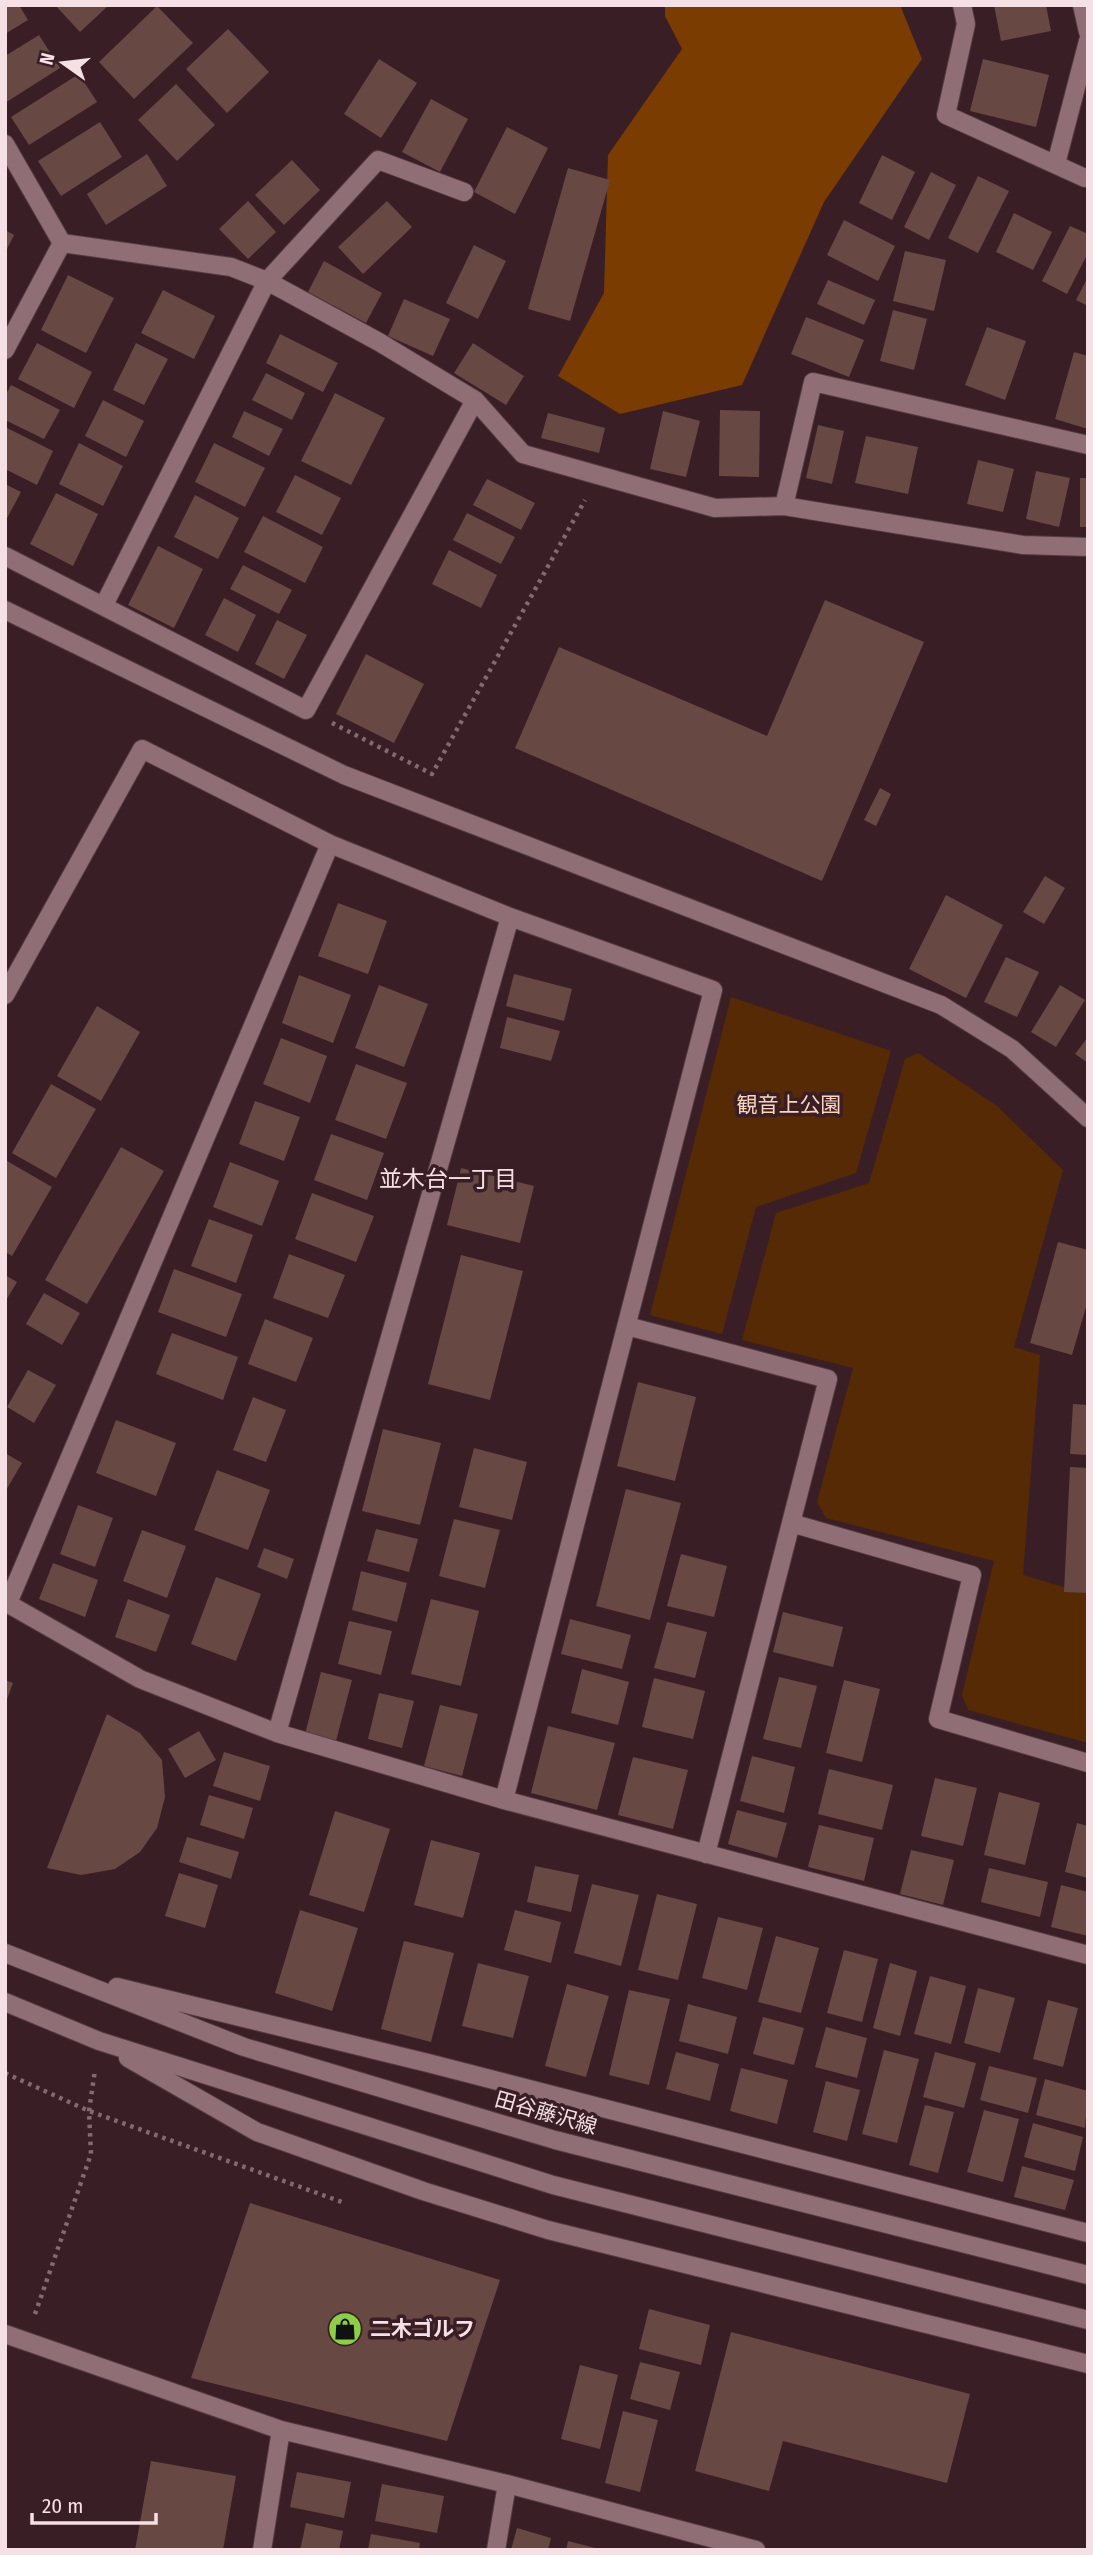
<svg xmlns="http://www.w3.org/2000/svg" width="1093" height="2555" viewBox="0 0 1093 2555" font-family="'Fira Sans Condensed','Noto Sans JP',sans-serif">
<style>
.green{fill:#552a04}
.forest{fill:#7a3c00}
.building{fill:#684843}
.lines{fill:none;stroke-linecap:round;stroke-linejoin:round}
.lane-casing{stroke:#533b42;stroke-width:20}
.street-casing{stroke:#533b42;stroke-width:20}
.secondary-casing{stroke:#533b42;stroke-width:20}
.path{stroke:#836a70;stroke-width:4.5;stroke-dasharray:3.5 5;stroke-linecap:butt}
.lane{stroke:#906e75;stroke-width:18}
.street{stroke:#906e75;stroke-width:18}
.secondary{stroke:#906e75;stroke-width:18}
.labels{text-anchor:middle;stroke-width:7;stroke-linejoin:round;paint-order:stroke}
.park-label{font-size:21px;fill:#fbd5bc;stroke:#3a1e25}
.street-label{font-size:21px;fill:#f5e1e5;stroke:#3a1e25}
.poi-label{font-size:21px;font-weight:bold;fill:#f5e1e5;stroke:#3a1e25;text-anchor:start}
.neighbourhood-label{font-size:23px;fill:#f5e1e5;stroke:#3a1e25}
</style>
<rect width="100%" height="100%" fill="#3a1e25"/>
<path class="green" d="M731,997L891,1051L856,1173L756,1207L722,1334L650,1315Z
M918,1053L997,1106L1063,1170L1014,1347L1040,1355L1023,1575L1088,1594V1743L968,1710L962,1695L994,1561L826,1518L817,1502L853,1368L742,1340L776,1213L869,1183L905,1059Z"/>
<path class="forest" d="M665,5H900L922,59L824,202L742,385L620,414L558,376L604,293L608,155L682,49L665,16Z"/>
<path class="building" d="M5,5H19L28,20L5,34Z
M55,5H109L80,32Z
M994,5H1046L1051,31L1001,41Z
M157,6L193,43L134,99L99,62Z
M228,29L269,72L227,113L186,69Z
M39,35L60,68L5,103V56Z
M379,59L417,83L381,138L344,114Z
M983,59L1049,75L1036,127L970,111Z
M79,74L97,102L29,145L11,117Z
M176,84L215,125L177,161L138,120Z
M431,99L468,119L440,172L402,152Z
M100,122L122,157L61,196L38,161Z
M507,127L548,148L515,214L474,192Z
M147,154L167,186L106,225L87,194Z
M882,155L915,172L892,220L859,203Z
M292,160L320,190L284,225L255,195Z
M568,168L610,180L570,321L528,309Z
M931,172L956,185L929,240L904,227Z
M978,176L1009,191L978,253L948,238Z
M248,201L276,232L248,259L219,229Z
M387,201L412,227L363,274L338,247Z
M1014,213L1052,232L1033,270L996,252Z
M844,220L895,246L878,281L827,255Z
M1070,226L1088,234V253L1067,294L1042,281Z
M5,230L14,235L5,253Z
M474,245L506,261L478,319L446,303Z
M905,251L946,260L934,311L893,301Z
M324,261L382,293L366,323L308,292Z
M68,275L114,298L86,353L41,330Z
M1088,277V306L1076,300Z
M828,280L875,300L864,325L817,304Z
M163,290L215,316L194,359L141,333Z
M404,299L450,319L433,356L388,336Z
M893,310L927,319L914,370L880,361Z
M806,317L864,340L849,377L791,354Z
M987,327L1026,341L1005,400L965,385Z
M280,334L338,363L323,392L266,363Z
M37,343L92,372L74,408L18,379Z
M136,343L168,359L144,405L113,390Z
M473,343L524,376L506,405L454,373Z
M1074,352L1088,356V429L1055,419Z
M266,373L305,393L292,420L252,400Z
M11,385L60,410L44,439L5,420V396Z
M335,393L385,418L351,485L301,461Z
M103,400L144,421L126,457L85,436Z
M720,410L760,411L759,477L719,476Z
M244,411L283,429L269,456L232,437Z
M663,411L700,421L686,477L650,469Z
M548,413L605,428L599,453L541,438Z
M818,425L844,431L832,484L806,478Z
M5,427L53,451L37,485L5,469Z
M866,436L918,447L908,494L855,483Z
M79,443L123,466L103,506L59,484Z
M214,443L265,468L245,507L195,482Z
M978,460L1014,469L1003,512L967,504Z
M1036,471L1070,478L1059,527L1026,519Z
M295,475L341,498L322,535L276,512Z
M1080,478H1088V527H1080Z
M487,479L535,503L521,530L473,505Z
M5,484L21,492L5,522Z
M56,493L98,514L73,566L30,544Z
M195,495L239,518L218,559L174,537Z
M467,513L515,537L501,564L453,540Z
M263,516L323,547L305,583L244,552Z
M158,546L203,569L174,628L128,605Z
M449,550L497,575L481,608L432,584Z
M243,565L292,590L279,614L230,589Z
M224,598L256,615L238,652L205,635Z
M825,600L924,642L822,881L515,748L559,647L767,736Z
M277,620L307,635L284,679L255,664Z
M366,654L424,684L394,743L336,714Z
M880,788L891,794L876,826L864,820Z
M1045,876L1065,888L1044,924L1023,912Z
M946,895L1003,925L966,998L909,969Z
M338,903L387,921L368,974L318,956Z
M1006,957L1039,972L1017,1017L984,1002Z
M514,974L572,989L564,1021L506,1006Z
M299,975L351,995L333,1043L282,1023Z
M379,985L428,1004L404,1067L355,1048Z
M1060,985L1085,1000L1056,1047L1031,1032Z
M97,1006L140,1032L101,1101L57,1076Z
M507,1017L560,1031L551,1061L500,1048Z
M1088,1037V1063L1075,1054Z
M281,1038L327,1056L310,1103L263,1084Z
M356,1064L407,1083L386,1139L335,1120Z
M51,1084L96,1109L56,1178L12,1153Z
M255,1101L300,1117L284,1161L239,1144Z
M331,1134L384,1153L367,1200L314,1180Z
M121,1147L164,1171L87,1304L45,1280Z
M7,1161L52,1187L12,1256L5,1252Z
M230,1162L279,1181L262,1226L213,1207Z
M461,1168L534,1186L520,1243L447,1225Z
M312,1193L374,1216L356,1262L295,1239Z
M209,1219L253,1235L236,1283L191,1266Z
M1058,1242L1088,1250V1300L1072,1355L1030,1343Z
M289,1254L345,1275L328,1318L273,1298Z
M461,1255L523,1271L490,1400L428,1384Z
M174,1269L242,1294L226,1337L158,1312Z
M5,1275L17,1282L5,1302Z
M44,1293L80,1313L62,1345L26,1324Z
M265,1319L313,1338L296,1382L248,1364Z
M172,1333L238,1357L223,1400L156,1374Z
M28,1370L56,1385L34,1423L7,1407Z
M638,1382L696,1397L675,1481L617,1466Z
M253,1397L286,1410L266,1462L233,1450Z
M1073,1404L1088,1405V1455L1070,1454Z
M116,1420L176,1443L156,1496L96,1473Z
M383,1429L441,1443L420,1525L362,1511Z
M474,1448L527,1462L512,1520L459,1507Z
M5,1453L22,1463L5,1492Z
M1070,1467L1088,1468V1593L1064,1592Z
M217,1470L270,1490L248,1550L194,1530Z
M626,1489L681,1503L650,1620L596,1606Z
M78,1505L113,1518L95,1567L60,1554Z
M454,1519L500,1530L485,1588L439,1576Z
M376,1529L418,1539L409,1572L367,1561Z
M142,1530L186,1546L167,1598L123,1581Z
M264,1548L294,1559L287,1579L257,1567Z
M681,1554L727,1566L714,1617L667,1606Z
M53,1563L98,1580L85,1617L39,1599Z
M361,1571L407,1583L397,1622L352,1610Z
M216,1577L261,1594L236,1661L191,1644Z
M128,1599L170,1615L156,1652L115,1637Z
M431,1599L479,1611L461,1686L411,1674Z
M783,1612L843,1627L833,1667L773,1652Z
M570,1619L631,1635L622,1669L561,1654Z
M349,1621L392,1631L381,1675L338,1664Z
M667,1622L707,1632L695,1678L654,1668Z
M582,1669L629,1682L618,1725L571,1713Z
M321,1672L352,1680L336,1741L305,1734Z
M779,1677L817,1686L801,1748L763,1739Z
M654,1678L705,1691L693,1739L642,1727Z
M5,1680L13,1683L6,1702H5Z
M844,1680L880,1689L862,1762L826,1753Z
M379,1693L414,1701L402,1748L368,1739Z
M440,1705L478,1714L462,1776L424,1766Z
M107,1714L140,1733L162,1760L165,1797L157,1828L140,1852L115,1869L81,1875L47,1868Z
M548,1726L615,1743L597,1810L531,1793Z
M199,1731L216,1760L185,1778L168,1749Z
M224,1752L270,1766L260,1801L213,1786Z
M752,1756L795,1767L784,1813L740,1801Z
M633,1757L688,1770L673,1829L618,1815Z
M829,1769L893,1785L882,1830L818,1814Z
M935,1778L977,1788L963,1846L921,1836Z
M999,1792L1040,1803L1025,1865L984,1855Z
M209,1795L253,1808L244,1839L200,1825Z
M737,1810L787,1823L777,1858L728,1844Z
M335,1811L390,1829L364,1912L309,1895Z
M1077,1823L1088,1826V1878L1065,1872Z
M819,1825L874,1838L864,1881L808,1867Z
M187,1837L239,1852L231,1879L179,1862Z
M431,1840L480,1853L463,1918L414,1905Z
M911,1850L954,1860L943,1905L900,1894Z
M535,1866L579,1875L571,1912L527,1902Z
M989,1868L1048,1882L1040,1917L981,1902Z
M179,1873L218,1885L205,1928L165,1916Z
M592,1884L639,1895L621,1966L574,1953Z
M1061,1885L1088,1892V1936L1051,1927Z
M657,1894L697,1904L678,1980L638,1970Z
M300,1910L358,1928L332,2011L275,1993Z
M515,1910L561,1922L551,1963L504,1950Z
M718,1917L763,1928L747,1990L702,1978Z
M776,1936L819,1948L801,2013L758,2002Z
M404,1941L454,1953L431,2042L381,2029Z
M844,1950L878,1959L862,2022L827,2013Z
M478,1963L529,1976L513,2038L462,2026Z
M890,1963L917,1971L900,2036L873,2028Z
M930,1976L966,1986L951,2044L914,2034Z
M567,1984L609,1996L586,2077L545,2066Z
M978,1988L1015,1998L1000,2053L964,2043Z
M629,1990L670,1999L649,2085L609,2075Z
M1048,2000L1078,2008L1063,2067L1033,2059Z
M688,2004L737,2017L728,2054L679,2041Z
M763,2017L804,2028L794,2065L753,2054Z
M826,2027L867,2038L857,2078L815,2067Z
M884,2050L919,2059L897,2143L862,2134Z
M676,2052L719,2064L710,2101L666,2089Z
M935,2052L976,2063L964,2108L923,2097Z
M989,2066L1037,2078L1028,2113L980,2100Z
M741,2068L788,2080L777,2124L730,2111Z
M1045,2079L1088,2091L1085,2128L1036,2115Z
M826,2081L860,2090L847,2141L813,2132Z
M925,2105L954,2112L938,2173L909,2165Z
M984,2110L1019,2119L1003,2182L967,2172Z
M1033,2123L1083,2137L1075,2171L1024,2157Z
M1022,2166L1074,2180L1065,2210L1014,2197Z
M250,2203L500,2280L447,2441L191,2378Z
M649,2309L710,2325L701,2365L639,2349Z
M731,2332L970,2394L947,2483L783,2441L769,2491L695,2471Z
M640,2362L680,2372L670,2410L630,2399Z
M580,2365L618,2375L600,2449L561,2439Z
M623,2411L658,2420L640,2492L605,2483Z
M151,2461L236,2476L223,2550H135Z
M297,2472L351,2482L344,2518L290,2507Z
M382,2484L444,2496L437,2533L375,2521Z
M306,2523L343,2531L339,2550H300Z
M517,2528L551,2538L548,2550H511Z
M371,2534L420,2543L419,2550H368Z
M568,2541L599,2549V2550H566Z"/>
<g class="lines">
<g class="lane-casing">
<path id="lane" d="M267,281L378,160L464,192
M784,506L813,382L1088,445"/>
</g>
<g class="street-casing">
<path id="street" d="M962,5L966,24L946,115L1085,178
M1082,5L1088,32
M5,144L62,243L231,267L267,281L379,342L475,400L523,454L715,508L784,506L1023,545L1088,547
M1056,164L1088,41
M5,350L62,243
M5,556L306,710L475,400
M104,605L267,281
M5,995L142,749L330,844L510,917L713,990L504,1800
M627,1326L828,1379L706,1854
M791,1523L972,1575L938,1719L1088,1763
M5,1602L140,1679L277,1733L504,1800L1088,1955
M8,1603L330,844
M277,1733L510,917
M5,2334L281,2430L507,2484L756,2550
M262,2550L281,2430
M496,2550L507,2484"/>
</g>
<g class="secondary-casing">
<path id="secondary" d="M5,610L344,775L941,1005L1012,1049L1088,1118
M5,1953L244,2047L555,2140L1088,2275
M117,1987L428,2063L1088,2233
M5,2002L99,2041L553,2185L1088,2320
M128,2058L257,2132L423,2191L548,2230L1088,2364"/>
</g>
<path class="path" d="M332,723L432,774L585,500
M5,2073L89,2111L342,2202
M35,2314L91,2154L89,2111L95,2070"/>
<use href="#lane" class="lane"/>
<use href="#street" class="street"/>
<use href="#secondary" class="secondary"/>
</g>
<defs>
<g id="shop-disc" transform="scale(1.75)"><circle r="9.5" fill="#8bce47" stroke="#3a1e25"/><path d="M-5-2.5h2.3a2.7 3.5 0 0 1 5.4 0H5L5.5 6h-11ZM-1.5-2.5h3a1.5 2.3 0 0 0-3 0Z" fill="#111"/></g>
</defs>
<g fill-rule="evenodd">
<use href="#shop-disc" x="345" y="2329"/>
</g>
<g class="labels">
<g class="park-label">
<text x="789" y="1112">観音上公園</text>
</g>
<g class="street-label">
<text transform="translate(546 2113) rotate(16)" y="7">田谷藤沢線</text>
</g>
<g class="poi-label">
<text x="370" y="2336">二木ゴルフ</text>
</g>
<g class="neighbourhood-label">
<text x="448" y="1187">並木台一丁目</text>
</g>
</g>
<rect width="1093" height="2555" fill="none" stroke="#f5e1e5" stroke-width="14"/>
<g transform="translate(63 63) rotate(284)" stroke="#3a1e25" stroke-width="5" paint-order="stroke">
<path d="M0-5L12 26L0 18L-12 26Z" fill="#f5e1e5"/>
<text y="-10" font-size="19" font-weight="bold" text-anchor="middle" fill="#f5e1e5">N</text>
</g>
<path d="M32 2513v10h124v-10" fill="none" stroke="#f5e1e5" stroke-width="3.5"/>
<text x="42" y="2513" font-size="21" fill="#f5e1e5" stroke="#3a1e25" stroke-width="5" paint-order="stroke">20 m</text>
</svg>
